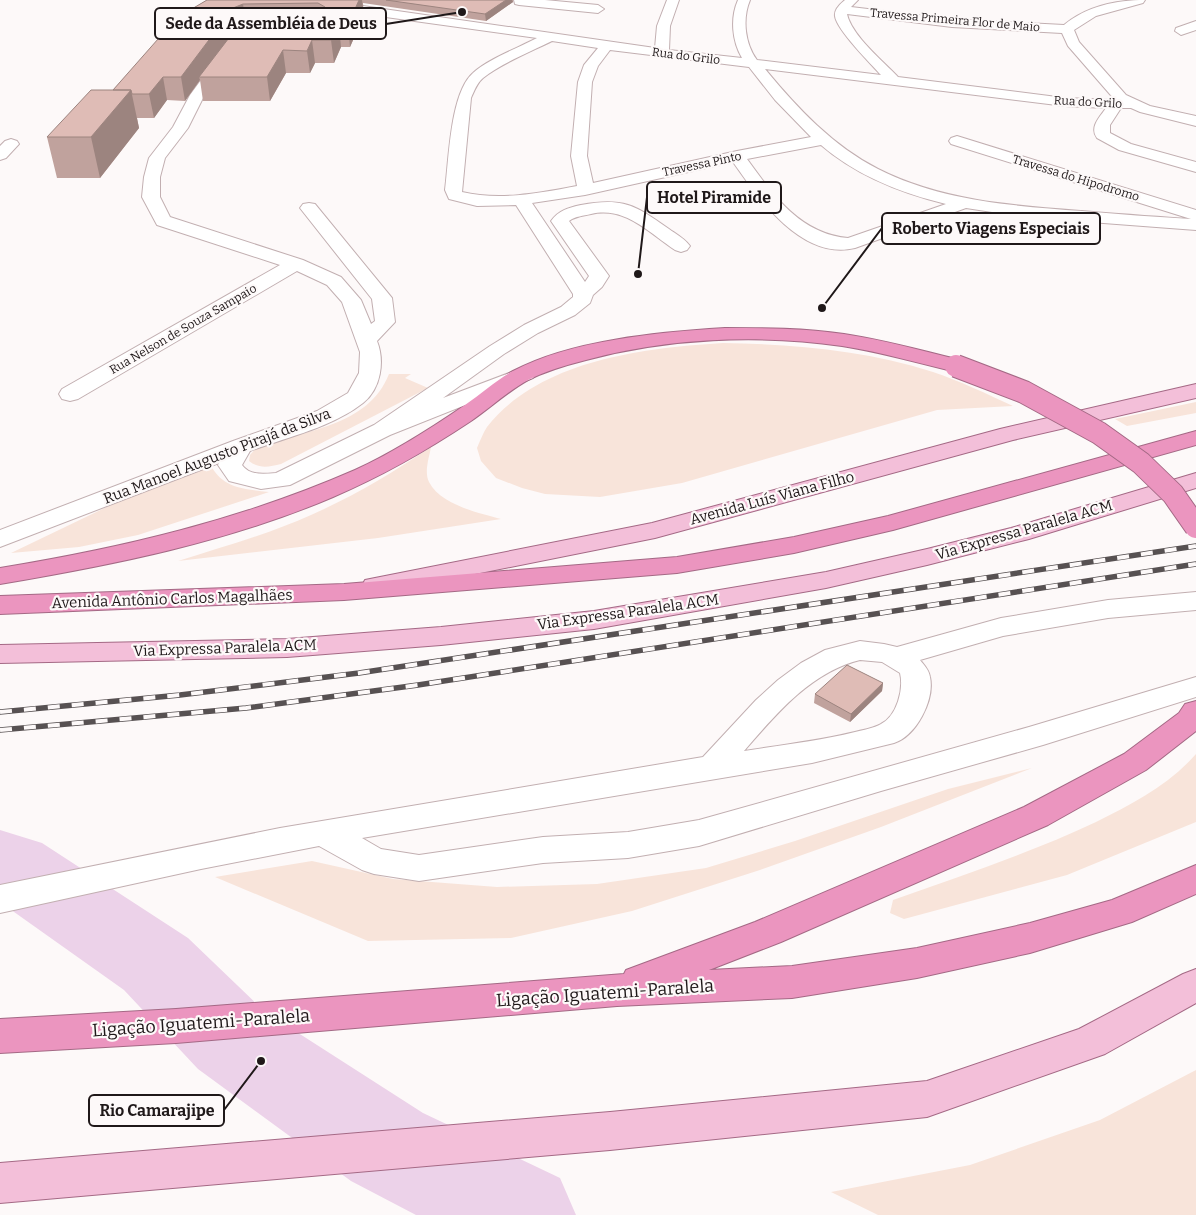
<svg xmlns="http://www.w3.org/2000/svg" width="1196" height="1215" viewBox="0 0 1196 1215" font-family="Bitter,serif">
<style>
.green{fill:#f8e4da}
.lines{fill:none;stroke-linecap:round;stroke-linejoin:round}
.river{fill:#ecd2e9;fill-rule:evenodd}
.minor-casing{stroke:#c2afb1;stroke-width:2}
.major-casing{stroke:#a46985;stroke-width:2}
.highway-casing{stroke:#a46985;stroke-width:2}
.minor{fill:#fff;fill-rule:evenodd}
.major{fill:#f3bfd9;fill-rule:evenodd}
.highway{fill:#eb95bf;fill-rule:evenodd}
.rail-casing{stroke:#575152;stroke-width:5.5}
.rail{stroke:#fdf9f9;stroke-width:4;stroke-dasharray:12;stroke-linecap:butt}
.highway-bridge-casing{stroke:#a46985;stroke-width:24;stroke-linecap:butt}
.highway-bridge{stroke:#eb95bf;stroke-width:22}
.wall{fill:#c0a29d}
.shaded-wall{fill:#9c847f}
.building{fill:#dfbcb6;stroke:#9c847f}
.labels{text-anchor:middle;stroke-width:4.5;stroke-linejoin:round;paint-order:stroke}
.far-street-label{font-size:12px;fill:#1f1819;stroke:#fdf9f9}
.street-label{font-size:15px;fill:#1f1819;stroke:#fdf9f9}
.near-street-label{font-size:18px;fill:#1f1819;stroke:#fdf9f9}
.leader{fill:none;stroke:#1f1819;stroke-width:2}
.callout-dot{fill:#1f1819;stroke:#fdf9f9;stroke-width:2}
.callout{fill:#fdf9f9;stroke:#1f1819;stroke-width:2}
.callout-label{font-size:16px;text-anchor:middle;font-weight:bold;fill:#1f1819}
</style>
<rect width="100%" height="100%" fill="#fdf9f9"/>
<path class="green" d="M723,343C793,344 865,350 933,372C960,381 987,394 1013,406L937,410L682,483L600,497L545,494L522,488L496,478L481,461L477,448C480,441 483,433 487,427C540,360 643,348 723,343Z
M389,374H411L405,378L428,388L281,464C269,467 259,469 249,461L250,455L257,447C304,430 368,427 389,374Z
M1196,402V413L1127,426L1115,419Z
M431,447C429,458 424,472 429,482C441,505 479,513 501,519L378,538L178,561C222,547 269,534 311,515C354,496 392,473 431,447Z
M211,466C224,489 245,489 269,492L138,535L79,547L11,553L113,504Z
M1196,754V822L1067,875L904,919L890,913L893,900C961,876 1030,853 1096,822C1132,804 1169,785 1196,754Z
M1032,768L881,827L760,870L632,911L511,938L368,941L215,877L312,861L393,879L497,887L597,884L706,868L795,841L948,789Z
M1196,1070V1215H878L831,1192L970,1165L1100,1120Z"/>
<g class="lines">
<path class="river" d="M0,830L42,843L188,938L264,1011L423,1113L560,1178L576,1215H416L351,1181L198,1069L124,990L0,902Z"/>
<g class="minor-casing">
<path id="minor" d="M514,0H545L598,5L604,9L598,13L519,5L515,4Z
M667,0H679L670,26L669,50L742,58C732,41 730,18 738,0H750C742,19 745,44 757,60L881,75C871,64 836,29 835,16C834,10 840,4 845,0H858L851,7L952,19L1064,25C1087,6 1116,0 1145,0L1143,3L1096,16L1074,30L1079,42L1126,95L1150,106L1196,116V126L1140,112L1131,108H1121L1110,125V133L1131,144L1196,162V172L1119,150L1097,138C1089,127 1100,117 1106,108L1065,106L765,69C797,108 833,146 878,169C941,201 1013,206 1082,211C1118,214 1155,217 1191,219L951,144L949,141L951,138L957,136L1196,210V230L1024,217L966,208L855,248C802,261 759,199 733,162L585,195L532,203L585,282L589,276L551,221C559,210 568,208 581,205C623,197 635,205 669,229C676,234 685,239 690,246L687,250L681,252L675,250C648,232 625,206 591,214C583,216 576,216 569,221L609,276L602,287L593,295L590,303L575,315L538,333L504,354L443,398L525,367L533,368L536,373L533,378L390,435L290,485L261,489L229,481L218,465L219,463L0,547V530L233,441L317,411L348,393L359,373L360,352L342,302L327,285L297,271L78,399L70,401L62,399L59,394L62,389L280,265L157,225L142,197L144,177L149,158L173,127L190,95L218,57L223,56L230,60L204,96L188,128L165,158L160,177V197L170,217L303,260L341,277L361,300L371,324L375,321L372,299L300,208L303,204L309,203L315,204L392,298L395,322L377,341C385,361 381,389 363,403C331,428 287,437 250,451L242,465C250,476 264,474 276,473L374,425L490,346L524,325L561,307L573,297V294L516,205L477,206L449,199L445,190C449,160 450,93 473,73C488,59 518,48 537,38L328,9L324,8L322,5L324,2L328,1L655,48L657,26ZM847,14L952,27L1062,33L1068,46L1115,100L1065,98L898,77C884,62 851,35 847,14ZM552,41L598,48L584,65L578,82L571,156L577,186C540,193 500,201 462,192L471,98C474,91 477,83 483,78C500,64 532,51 552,41ZM610,50L749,67L775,100L811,137L737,151L593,183L587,156L592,82L598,66ZM821,145C857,176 901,193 946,204L848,238C800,234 773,195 747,159Z
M1196,21V30L1181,35L1175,31L1176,28Z
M11,139L17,141L19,144L6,158L0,160V146L5,141Z
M1196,592V610L1108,618L1003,636L920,660C924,665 929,670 930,677C935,700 916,736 894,743L812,763L362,838L381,849L419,855L543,837L628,832L699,820L1029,727L1196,677V697L1043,745L881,791L699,846L628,858L543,863L419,881L374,874L362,870L319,846L201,869L0,913V885L280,828L703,757L756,700L778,680L801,663L825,650L860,641L884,644L897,647L1001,618L1108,600ZM860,660L882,662L900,673C904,689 897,716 881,724C874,728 863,730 855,732C819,741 781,745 744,751C776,714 811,672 860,660Z"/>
</g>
<g class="major-casing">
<path id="major" d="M1196,384V398L1013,440L655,538L375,594L365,592L362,586L365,580L375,578L652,523L1000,429Z
M1196,473V488L1029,539L927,565L826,588L594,629L441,645L287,657L0,663V645L287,639L441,627L594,611L826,572L927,549L1011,528Z
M1196,969V1003L1105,1054L927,1117L610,1150L0,1203V1163L610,1112L927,1081L1079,1029L1183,974Z"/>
</g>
<g class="highway-casing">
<path id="highway" d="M725,328C765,328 804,328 844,334C884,340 924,351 964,361L967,366L964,371L956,372C918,363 881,352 842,346C758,334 668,338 586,360C566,365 546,371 528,380C508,391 490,408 471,421C426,451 382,476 333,497C228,542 113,565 0,584V568C122,548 241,520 355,470C394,452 430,429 465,405C481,394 496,380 513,371C571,340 660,332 725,328Z
M1196,431V445L893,530L794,553L677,573L344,600L0,614V596L344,584L677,557L794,537L888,516Z
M1196,701V731L1146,770L1048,825L781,942L709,970L792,966L917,948L1030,923L1112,900L1196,865V894L1132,922L1030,953L917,978L792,998L617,1006L176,1043L0,1053V1019L176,1009L624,974L626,970L755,922L1024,807L1124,754L1179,713L1185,704Z"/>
</g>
<use href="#minor" class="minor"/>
<use href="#major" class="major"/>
<use href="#highway" class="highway"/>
<g class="rail-casing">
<path id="rail" d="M0,712L180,695L359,673L1196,546
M0,730L246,708L418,685L1196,564"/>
</g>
<use href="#rail" class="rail"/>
<g class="highway-bridge-casing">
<path id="highway-bridge" d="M956,366L1024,392L1099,433L1141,463L1173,494L1196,527"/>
</g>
<use href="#highway-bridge" class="highway-bridge"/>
</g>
<path class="wall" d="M207,0H513V2L486,21L363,3L364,15L350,47H341L334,63H315L310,73H286L270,101H203L200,80L185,101L167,100L154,118H137L139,128L100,178H57L47,137L113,90L185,13Z
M883,683L882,691L850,722L814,703L815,694Z"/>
<path class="shaded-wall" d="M359,0H362L364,15L350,47L348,25Z
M506,0H512L513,2L486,21L485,14Z
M243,4L246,25L199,77L200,80L185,101L181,77L233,8Z
M339,25L341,47L334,63L331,40Z
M312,40L315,63L310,73L307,51Z
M283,50L286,73L270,101L267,77Z
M163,77L167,100L154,118L149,94Z
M131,90L139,128L100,178L91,137Z
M883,683L882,691L850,722L851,714Z"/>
<path class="building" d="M207,0H359L348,25H339L331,40H312L307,51L283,50L267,77H199L245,17L250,14H318L325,10V7L318,3L243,4L233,8L181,77H163L149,94H132L131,90H113L181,13H185Z
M386,0H506L485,14Z
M91,90H131L91,137H47Z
M847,665L883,683L851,714L815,694Z"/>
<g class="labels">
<g class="far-street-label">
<text transform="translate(955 20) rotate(5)" y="4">Travessa Primeira Flor de Maio</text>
<text transform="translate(686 56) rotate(7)" y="4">Rua do Grilo</text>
<text transform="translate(1088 102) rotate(3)" y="4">Rua do Grilo</text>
<text transform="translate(702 164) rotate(-12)" y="4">Travessa Pinto</text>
<text transform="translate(1076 178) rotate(17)" y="4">Travessa do Hipodromo</text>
<text transform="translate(183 329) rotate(-30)" y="4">Rua Nelson de Souza Sampaio</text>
</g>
<g class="street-label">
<text transform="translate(217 456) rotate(-21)" y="5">Rua Manoel Augusto Pirajá da Silva</text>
<text transform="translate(772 498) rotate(-15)" y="5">Avenida Luís Viana Filho</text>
<text transform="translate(1024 530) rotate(-16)" y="5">Via Expressa Paralela ACM</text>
<text transform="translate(172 599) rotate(-2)" y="5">Avenida Antônio Carlos Magalhães</text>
<text transform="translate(628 612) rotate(-8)" y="5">Via Expressa Paralela ACM</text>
<text transform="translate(225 648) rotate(-2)" y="5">Via Expressa Paralela ACM</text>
</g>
<g class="near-street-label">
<text transform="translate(605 993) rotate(-4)" y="6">Ligação Iguatemi-Paralela</text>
<text transform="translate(201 1023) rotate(-4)" y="6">Ligação Iguatemi-Paralela</text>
</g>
</g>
<path class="leader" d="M462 12L386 24M638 274L647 197M822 308L882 228M261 1061L224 1110"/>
<g class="callout-dot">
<circle cx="462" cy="12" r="5"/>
<circle cx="638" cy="274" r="5"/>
<circle cx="822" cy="308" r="5"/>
<circle cx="261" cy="1061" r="5"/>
</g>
<g class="callout">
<rect x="155" y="8" width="231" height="31" rx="5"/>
<rect x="647" y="182" width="134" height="31" rx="5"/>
<rect x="882" y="213" width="218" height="31" rx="5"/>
<rect x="89" y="1095" width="135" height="31" rx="5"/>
</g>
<g class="callout-label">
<text x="271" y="29">Sede da Assembléia de Deus</text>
<text x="714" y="203">Hotel Piramide</text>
<text x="991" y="234">Roberto Viagens Especiais</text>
<text x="157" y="1116">Rio Camarajipe</text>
</g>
</svg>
